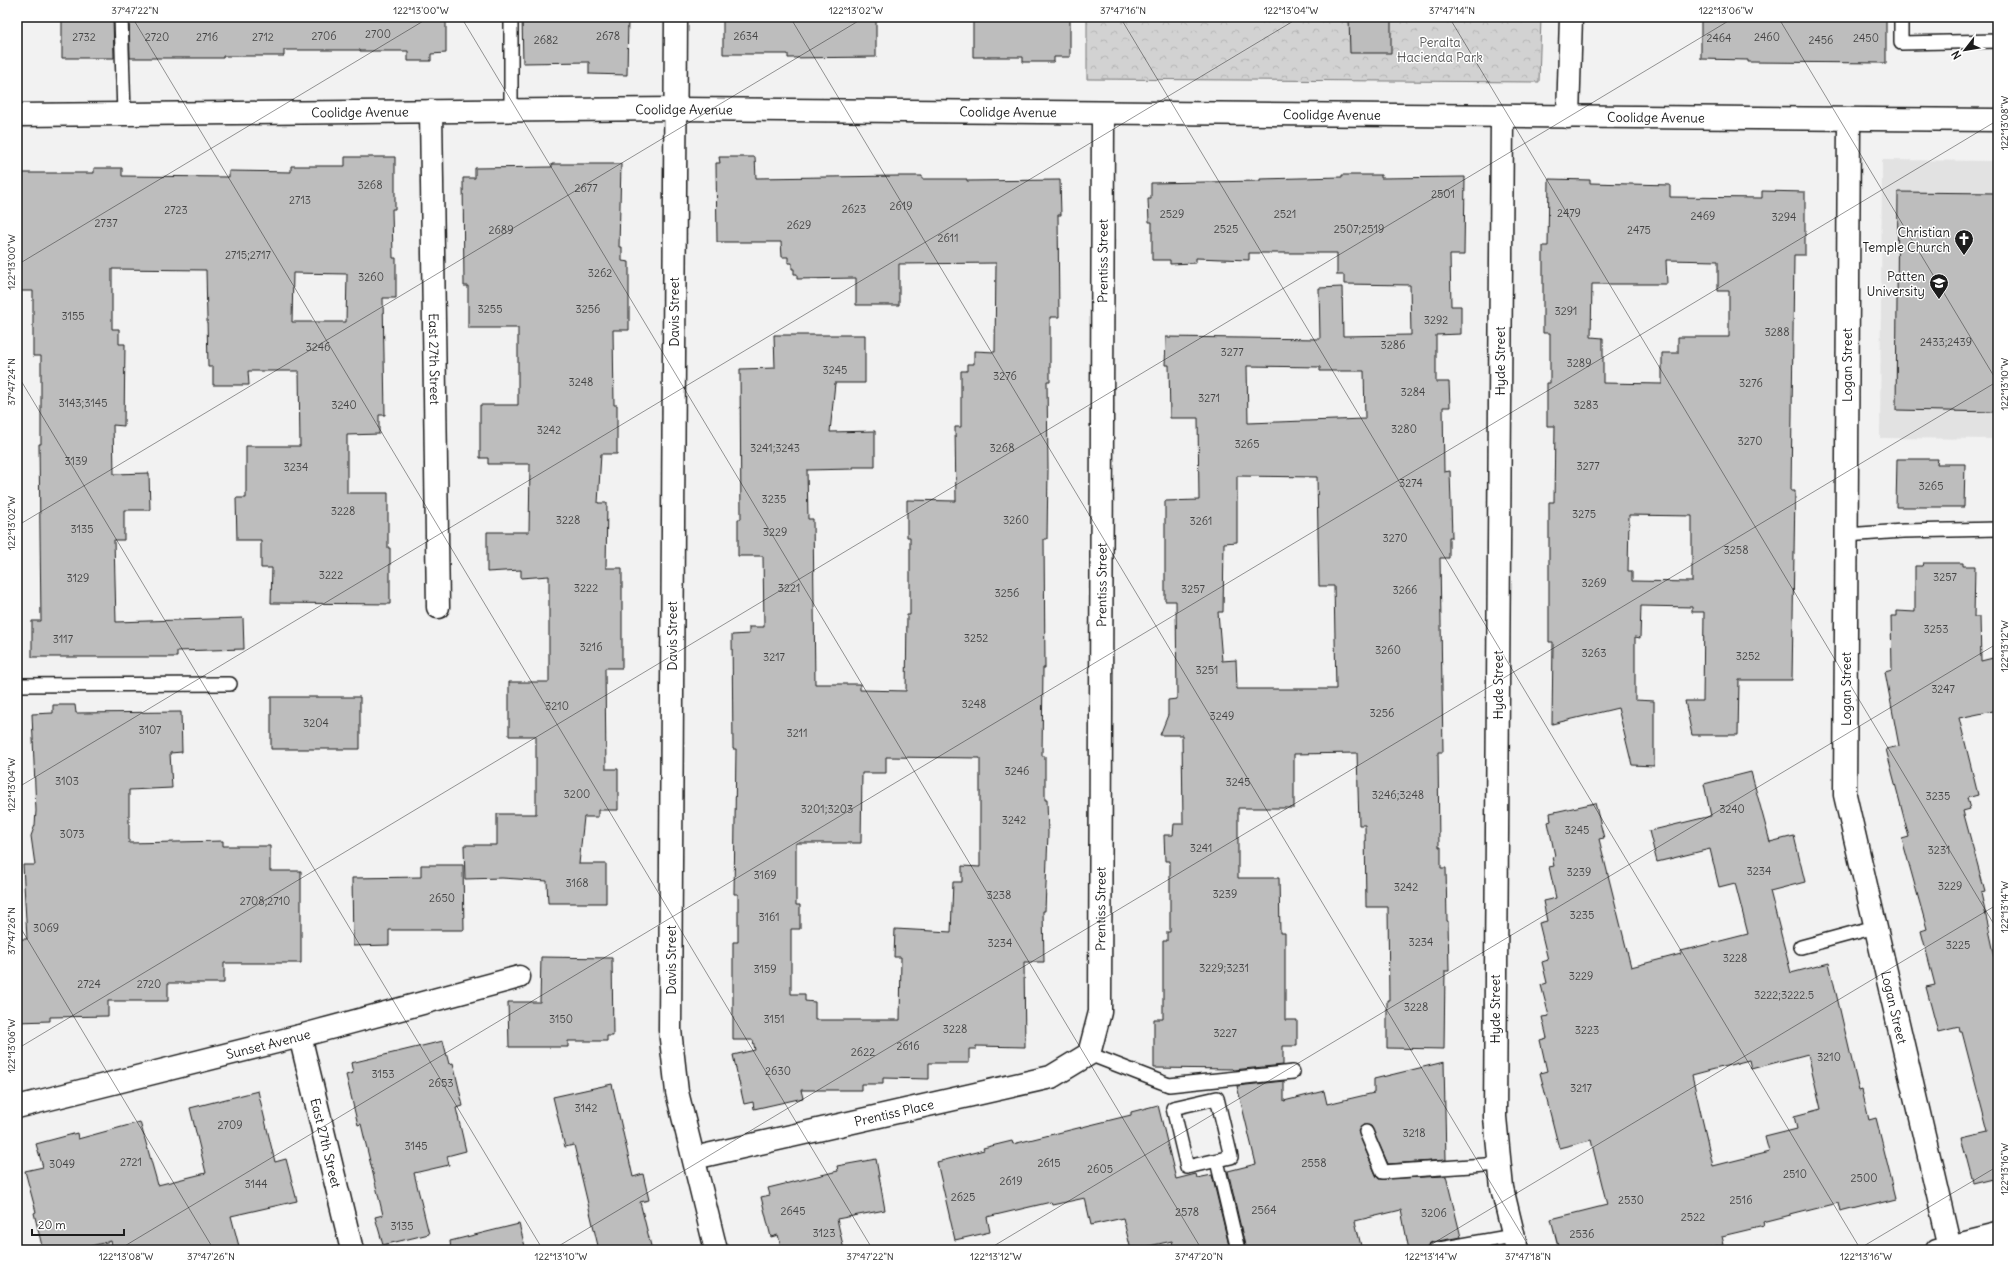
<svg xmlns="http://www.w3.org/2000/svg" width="2015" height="1267" viewBox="0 0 2015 1267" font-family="Delius,sans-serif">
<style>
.built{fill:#e2e2e2}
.park{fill:url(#park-crowns);stroke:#777}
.building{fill:#bdbdbd;stroke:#1c1c1c;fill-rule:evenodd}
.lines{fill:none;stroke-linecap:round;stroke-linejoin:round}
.lane-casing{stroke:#1c1c1c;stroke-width:16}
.street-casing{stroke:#1c1c1c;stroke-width:25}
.secondary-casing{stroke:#1c1c1c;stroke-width:25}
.lane{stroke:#fff;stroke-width:13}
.street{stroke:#fff;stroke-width:22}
.secondary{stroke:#fff;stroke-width:22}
.ticks{fill:none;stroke:#1c1c1c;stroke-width:1;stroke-opacity:0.45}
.labels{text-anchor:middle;stroke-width:3;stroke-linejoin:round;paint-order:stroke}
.number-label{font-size:11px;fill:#444}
.park-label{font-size:13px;fill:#5c5c5c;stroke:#fff}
.street-label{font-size:13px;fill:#1c1c1c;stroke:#fff}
.poi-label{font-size:13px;fill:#1c1c1c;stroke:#fff;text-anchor:end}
.neatline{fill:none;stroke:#1c1c1c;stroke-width:1.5}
.ticks-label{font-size:10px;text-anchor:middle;fill:#1c1c1c}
</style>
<defs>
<pattern id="park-crowns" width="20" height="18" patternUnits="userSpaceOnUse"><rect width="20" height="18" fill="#d2d2d2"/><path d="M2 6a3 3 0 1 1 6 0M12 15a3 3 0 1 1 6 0" fill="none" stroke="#b4b4b4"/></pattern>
</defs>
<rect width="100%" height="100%" fill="#f2f2f2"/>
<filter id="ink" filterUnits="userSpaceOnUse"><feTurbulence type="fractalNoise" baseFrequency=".025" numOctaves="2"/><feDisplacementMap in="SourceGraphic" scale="8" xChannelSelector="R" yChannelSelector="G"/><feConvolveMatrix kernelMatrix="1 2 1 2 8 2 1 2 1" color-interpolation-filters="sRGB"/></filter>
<g filter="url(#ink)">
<path class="built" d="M1882,160L1998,161V439L1880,438Z"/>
<path class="park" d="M1087,17H1541L1539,82L1087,79Z"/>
<path class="building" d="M62,17H113L114,58H62Z
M129,17H446V53L431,54V61H408V51H360V50H284V56H223V58H130Z
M522,17H628L627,75L589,74V62L523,63Z
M723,17H876V57L788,58V54H723Z
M973,17H1070V57H1054V62H1023V57H973Z
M1349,17H1391V53H1350Z
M1701,17H1886V63L1748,62V60L1701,59Z
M345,157H395V209H392L393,258H396V298H383L385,415H379V434L347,435V493H388V548H390V604L271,603L272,568H261V540H237L236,498H246V446H300L299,371H248L249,385H213V367H208L206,270L112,269V329H119V344H125L124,426L113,425L114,474L149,473L150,510H124V540H114L116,622L243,618L244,649L177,651V657H32V621H41L39,444H41V356H33V291H17V173H94V168H122V176L229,177V171L291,172V166H345ZM293,273L347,274L346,322H292Z
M719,157H755L756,178L898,176H922V179H967V181L1060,180L1061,215H1058L1059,317H1050V381H1047L1048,469L1047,539H1044L1045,668H1043L1042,756H1045V800H1047L1048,833L1045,911H1043L1044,962H1024L1025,1047L976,1046V1049H969V1063H929V1079L883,1078V1084H861V1090H801L803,1098L754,1109L753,1102L744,1104L733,1055L755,1050L753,1040H733V942H738V894H734L736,749H733L732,635L749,634V627H764L763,556H738V519H741L740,369L775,368L774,335H865V383H835L830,432L875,431V467H853V469L807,470L808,519H813L815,684H860V690L906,691L907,615H910V537H907V500L956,501L955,427H961V371H967V364H974V351L995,352L996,263L899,264V305H856V278L797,279V274H794V269H792V263H788V257H782L781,242H717L716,163H720ZM886,757L980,758V867L962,866V882H953L951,932L895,929L894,957H901L900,1020H815V1002L805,1001V994H791V929H800V905H796V843H861L862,773H886Z
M552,164H621L619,247H622V261L629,262V330H613L614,405H617V454H601L598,503H607L606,568H622V668H605L606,769H618V810H598V817H584L579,864H606V903H548L547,881L502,878L465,879L464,845H497V814H536V736H509V682H549V576L521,578V570L487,572V532H529L530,464H488V458H480V405H518V328H468V286H464L463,178H475V168L552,167Z
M1342,175H1381V178L1465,177L1464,255H1450L1451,306H1461V334L1436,335V382H1449L1450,407H1443L1444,472L1450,471L1452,537H1449V558H1440L1443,752H1438L1439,847H1441V868H1446L1447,921H1448L1449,971H1445L1444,1049L1387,1048V1000H1389L1388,907H1366L1365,825H1359L1357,753L1294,754V808H1238V878H1279L1280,933H1285V1020H1297V1046H1283V1065L1233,1070L1232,1069L1154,1068V1019H1163V941H1167V932H1170V861H1165L1164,835H1173L1174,824H1183L1182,735H1160L1168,715V700L1177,699L1176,601H1165V501L1199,500L1198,418H1170L1169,365H1165L1166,337L1320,339L1319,288L1342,287L1343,336L1411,335L1410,285L1344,284V275H1337V253H1249V260L1196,258V263L1170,264V260H1152V222H1149L1148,199H1151V183L1260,181V179L1342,177ZM1247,366L1320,367V371H1364L1365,419L1248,423ZM1237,476L1317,477L1319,586H1334L1336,689H1237L1236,660L1222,661L1218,612H1223L1224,543L1237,542Z
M1549,179L1590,180V183L1670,185V197L1762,198V191L1805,192V255H1794L1791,491H1795L1792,680H1739L1738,735H1692L1685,701H1703L1704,612H1692V607L1641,606L1640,638L1635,637V700L1654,701V766L1632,765L1618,708L1552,724L1553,642H1549V502H1554L1555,426H1547V383H1550V333H1543V246H1548ZM1666,260L1718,261V291H1729V337H1678V353H1662V384L1603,383V338L1591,337L1592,284H1667ZM1629,515L1692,516V582L1632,581V571H1628Z
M1898,192L1996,193L1998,405H1995L1994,412L1896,410Z
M1897,459H1938L1937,464H1965L1964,507H1896Z
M1923,563H1963V566H1975L1974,617H1980L1981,661L1993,658L1998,684V710L1959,718L1978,795L1967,798L1970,809L1963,811L1985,892L1981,893L1998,971V1178L1974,1184L1962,1138L1988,1132L1962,1032H1960L1959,1027L1938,1032L1926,987L1935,985L1921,931L1927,929L1902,839L1909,837L1886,749L1899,746L1885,672L1892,670L1891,616H1897V611L1915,612V566H1922Z
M271,697H360V749H271Z
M53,705H75L76,713L181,712L182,752L170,753L172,788L129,790V843L223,841V846H270V871H301V963H224V983H168V1001H108V1016L50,1017V1021L17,1022V947H21L20,939H27L23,865H35L31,836L35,825L36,811L32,714L53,713Z
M1751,772L1770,842L1794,836L1805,882L1770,891L1791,973L1829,963L1859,1091L1862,1090L1869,1120L1876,1118L1896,1198L1840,1212L1838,1203L1763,1222L1764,1226L1722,1236L1724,1245L1702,1250H1559L1551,1219L1607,1205L1591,1140L1559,1148L1540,1073L1547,1071L1540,1040L1547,1038L1542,1017L1549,1016L1541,985L1547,983L1542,962L1548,960L1539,923L1547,921L1543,901L1556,898L1549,867L1554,866L1552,857L1555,856L1548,822L1551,821L1550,813L1595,803L1604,838L1599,839L1631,967L1681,954V951L1748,934L1735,883L1719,887L1710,849L1657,862L1649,831L1711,816L1704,784ZM1808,1054L1821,1109L1794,1116L1797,1129L1765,1137L1769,1152L1713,1166L1692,1075L1749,1060L1751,1069Z
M421,865H463L464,930H389V945L353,946L352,878L421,877Z
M541,957L612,958L613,1036H607V1041H568V1047H509L508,1002H540Z
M443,1041L449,1064L453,1063L463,1106L456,1108L466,1151L447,1156L449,1165L414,1173L429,1234L383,1245L375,1217L383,1215L361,1124L358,1125L346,1075L353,1073L351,1063Z
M1444,1062L1446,1160L1388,1164L1371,1126L1363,1125L1358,1131L1376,1175L1379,1179L1446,1176L1461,1237L1432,1242L1429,1244L1426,1250H1409L1401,1210L1355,1221L1362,1250H1246L1228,1171L1256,1164L1237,1086L1284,1081V1101L1324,1091L1327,1104L1374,1093V1079Z
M612,1084L633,1177L643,1174L649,1200L640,1202L652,1250H599L574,1145L565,1147L553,1097Z
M258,1091L275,1162L286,1159L297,1201L231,1216L240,1250H113L111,1241L75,1250H43L34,1213L36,1212L25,1171L43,1167L36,1144L77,1133L78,1139L140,1122L158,1185L206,1173L190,1108Z
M1158,1105L1176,1179L1196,1174L1197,1178L1212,1175L1230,1250H1174L1172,1241L1131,1250L1123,1218L1091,1225L1085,1198L1052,1205L1051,1202L987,1217L990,1232L955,1240L937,1162L984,1150L983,1148L1012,1141L1013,1144L1131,1115V1112Z
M876,1159L885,1210L837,1219L844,1250H782L778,1235L771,1237L761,1197L770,1195L768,1188L838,1171L837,1166Z
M519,1224L526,1250H451L450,1241Z"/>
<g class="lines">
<g class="lane-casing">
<path id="lane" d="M121,17L124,114
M511,17V110
M1901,17V43L1998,41
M1846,535L1903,531L1998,529
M17,685L230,684
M1801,947L1875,927
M1089,1054L1169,1085L1293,1072
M1217,1098L1231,1157L1187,1167L1173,1108Z
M1366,1132L1383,1172L1500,1164
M1217,1161L1238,1250
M1434,1250L1513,1236"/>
</g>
<g class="street-casing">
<g id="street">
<path d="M676,17L670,1030L677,1092L716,1250"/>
<path id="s1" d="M431,111L438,607"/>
<path d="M1502,117L1495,1117L1502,1188L1517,1250"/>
<path d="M1568,117L1571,17"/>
<path id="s2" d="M1849,120L1845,795L1950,1247"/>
<path id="s3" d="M300,1036L352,1250"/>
<path id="s4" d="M17,1107L300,1036L519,977"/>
<path id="s5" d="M694,1158L1051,1077L1089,1054L1100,1012L1103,114"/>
</g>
</g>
<g class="secondary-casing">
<g id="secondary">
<path id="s6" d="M17,115L675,109L1998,120"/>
<path d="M1937,1250L1998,1235"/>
</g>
</g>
<use href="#lane" class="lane"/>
<use href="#street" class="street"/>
<use href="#secondary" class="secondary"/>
</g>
</g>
<path class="ticks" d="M132,17L873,1250M461,17L1202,1250M790,17L1531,1250M1120,17L1861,1250M1449,17L1998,931M1778,17L1998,383M17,265L430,17M17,374L543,1250M17,526L865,17M17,788L1300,17M17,922L214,1250M17,1049L1735,17M118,1250L1998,120M552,1250L1998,381M987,1250L1998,643M1422,1250L1998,904M1857,1250L1998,1166"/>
<defs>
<g id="church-pin" transform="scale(1)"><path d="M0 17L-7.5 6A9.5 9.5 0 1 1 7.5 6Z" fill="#1c1c1c" stroke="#fff"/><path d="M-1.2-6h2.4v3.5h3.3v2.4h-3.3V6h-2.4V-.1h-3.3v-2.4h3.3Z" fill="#fff"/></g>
<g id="university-pin" transform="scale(1)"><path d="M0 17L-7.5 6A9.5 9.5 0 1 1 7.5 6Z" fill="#1c1c1c" stroke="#fff"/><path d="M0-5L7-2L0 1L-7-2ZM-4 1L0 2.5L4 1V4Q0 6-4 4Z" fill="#fff"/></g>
</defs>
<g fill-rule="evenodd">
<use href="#church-pin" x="1964" y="239"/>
<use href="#university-pin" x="1939" y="283"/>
</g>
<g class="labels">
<g class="number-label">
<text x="378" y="38">2700</text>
<text x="324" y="40">2706</text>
<text x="608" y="40">2678</text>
<text x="746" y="40">2634</text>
<text x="84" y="41">2732</text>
<text x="157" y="41">2720</text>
<text x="207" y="41">2716</text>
<text x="263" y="41">2712</text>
<text x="1767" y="41">2460</text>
<text x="1719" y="42">2464</text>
<text x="1866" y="42">2450</text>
<text x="546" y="44">2682</text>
<text x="1821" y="44">2456</text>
<text x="370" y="189">3268</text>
<text x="586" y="192">2677</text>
<text x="1443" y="198">2501</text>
<text x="300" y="204">2713</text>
<text x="901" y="210">2619</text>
<text x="854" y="213">2623</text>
<text x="176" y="214">2723</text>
<text x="1569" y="217">2479</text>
<text x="1172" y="218">2529</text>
<text x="1285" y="218">2521</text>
<text x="1703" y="220">2469</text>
<text x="1784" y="221">3294</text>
<text x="106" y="227">2737</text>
<text x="799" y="229">2629</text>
<text x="1226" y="233">2525</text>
<text x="1359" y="233">2507;2519</text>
<text x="501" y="234">2689</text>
<text x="1639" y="234">2475</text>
<text x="948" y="242">2611</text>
<text x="248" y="259">2715;2717</text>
<text x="600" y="277">3262</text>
<text x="371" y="281">3260</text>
<text x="490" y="313">3255</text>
<text x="588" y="313">3256</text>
<text x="1566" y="315">3291</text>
<text x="73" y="320">3155</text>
<text x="1436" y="324">3292</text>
<text x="1777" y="336">3288</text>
<text x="1946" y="346">2433;2439</text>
<text x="1393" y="349">3286</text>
<text x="318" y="351">3246</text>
<text x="1232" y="356">3277</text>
<text x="1579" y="367">3289</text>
<text x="835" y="374">3245</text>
<text x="1005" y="380">3276</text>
<text x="581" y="386">3248</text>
<text x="1751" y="387">3276</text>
<text x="1413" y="396">3284</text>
<text x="1209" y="402">3271</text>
<text x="83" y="407">3143;3145</text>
<text x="344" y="409">3240</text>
<text x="1586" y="409">3283</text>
<text x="1404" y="433">3280</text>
<text x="549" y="434">3242</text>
<text x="1750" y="445">3270</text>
<text x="1247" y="448">3265</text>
<text x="775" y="452">3241;3243</text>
<text x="1002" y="452">3268</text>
<text x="76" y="465">3139</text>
<text x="1588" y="470">3277</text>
<text x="296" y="471">3234</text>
<text x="1411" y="487">3274</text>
<text x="1931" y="490">3265</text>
<text x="774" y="503">3235</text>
<text x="343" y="515">3228</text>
<text x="1584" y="518">3275</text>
<text x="568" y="524">3228</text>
<text x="1016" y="524">3260</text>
<text x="1201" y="525">3261</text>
<text x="82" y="533">3135</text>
<text x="775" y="536">3229</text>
<text x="1395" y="542">3270</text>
<text x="1736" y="554">3258</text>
<text x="331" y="579">3222</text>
<text x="1945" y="581">3257</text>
<text x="78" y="582">3129</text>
<text x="1594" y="587">3269</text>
<text x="586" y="592">3222</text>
<text x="789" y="592">3221</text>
<text x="1193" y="593">3257</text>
<text x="1405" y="594">3266</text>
<text x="1007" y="597">3256</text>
<text x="1936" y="633">3253</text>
<text x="976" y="642">3252</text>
<text x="63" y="643">3117</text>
<text x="591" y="651">3216</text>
<text x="1388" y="654">3260</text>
<text x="1594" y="657">3263</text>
<text x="1748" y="660">3252</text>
<text x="774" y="661">3217</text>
<text x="1207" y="674">3251</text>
<text x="1943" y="693">3247</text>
<text x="974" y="708">3248</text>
<text x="557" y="710">3210</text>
<text x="1382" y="717">3256</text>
<text x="1222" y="720">3249</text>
<text x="316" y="727">3204</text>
<text x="150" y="734">3107</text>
<text x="797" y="737">3211</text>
<text x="1017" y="775">3246</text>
<text x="67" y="785">3103</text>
<text x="1238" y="786">3245</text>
<text x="577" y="798">3200</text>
<text x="1398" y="799">3246;3248</text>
<text x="1938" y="800">3235</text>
<text x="827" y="813">3201;3203</text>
<text x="1732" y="813">3240</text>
<text x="1014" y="824">3242</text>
<text x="1577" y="834">3245</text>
<text x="72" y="838">3073</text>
<text x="1201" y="852">3241</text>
<text x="1939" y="854">3231</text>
<text x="1759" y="875">3234</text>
<text x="1579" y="876">3239</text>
<text x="765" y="879">3169</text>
<text x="577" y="887">3168</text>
<text x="1950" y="890">3229</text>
<text x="1406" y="891">3242</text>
<text x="1225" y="898">3239</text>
<text x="999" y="899">3238</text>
<text x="442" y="902">2650</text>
<text x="265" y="905">2708;2710</text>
<text x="1582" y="919">3235</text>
<text x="769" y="921">3161</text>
<text x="46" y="932">3069</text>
<text x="1421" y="946">3234</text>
<text x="1000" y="947">3234</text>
<text x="1958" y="949">3225</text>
<text x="1735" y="962">3228</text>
<text x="1224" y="972">3229;3231</text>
<text x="765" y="973">3159</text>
<text x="1581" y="980">3229</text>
<text x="89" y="988">2724</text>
<text x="149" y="988">2720</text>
<text x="1784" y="999">3222;3222.5</text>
<text x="1416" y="1011">3228</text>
<text x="561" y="1023">3150</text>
<text x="774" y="1023">3151</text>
<text x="955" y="1033">3228</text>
<text x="1587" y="1034">3223</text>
<text x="1225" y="1037">3227</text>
<text x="908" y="1050">2616</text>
<text x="863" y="1056">2622</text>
<text x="1829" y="1061">3210</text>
<text x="778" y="1075">2630</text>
<text x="383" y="1078">3153</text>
<text x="441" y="1087">2653</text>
<text x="1581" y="1092">3217</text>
<text x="586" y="1112">3142</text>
<text x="230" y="1129">2709</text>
<text x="1414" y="1137">3218</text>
<text x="416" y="1150">3145</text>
<text x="131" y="1166">2721</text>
<text x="1049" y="1167">2615</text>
<text x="1314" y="1167">2558</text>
<text x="62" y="1168">3049</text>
<text x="1100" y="1173">2605</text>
<text x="1795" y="1178">2510</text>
<text x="1864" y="1182">2500</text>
<text x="1011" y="1185">2619</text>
<text x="256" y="1188">3144</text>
<text x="963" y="1201">2625</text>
<text x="1631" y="1204">2530</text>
<text x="1741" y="1204">2516</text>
<text x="1264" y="1214">2564</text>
<text x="793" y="1215">2645</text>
<text x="1187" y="1216">2578</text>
<text x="1434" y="1217">3206</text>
<text x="1693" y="1221">2522</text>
<text x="402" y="1230">3135</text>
<text x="824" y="1237">3123</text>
<text x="1582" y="1238">2536</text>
</g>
<g class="park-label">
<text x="1440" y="47">Peralta<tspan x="1440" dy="15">Hacienda Park</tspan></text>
</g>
<g class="street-label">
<text dy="5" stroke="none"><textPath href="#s6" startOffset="667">Coolidge Avenue</textPath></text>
<text dy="5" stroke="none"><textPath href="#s6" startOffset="343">Coolidge Avenue</textPath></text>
<text dy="5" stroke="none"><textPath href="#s6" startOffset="991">Coolidge Avenue</textPath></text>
<text dy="5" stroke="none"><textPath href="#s6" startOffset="1315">Coolidge Avenue</textPath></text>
<text dy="5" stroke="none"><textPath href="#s6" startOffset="1639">Coolidge Avenue</textPath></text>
<text dy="5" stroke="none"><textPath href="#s5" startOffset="1205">Prentiss Street</textPath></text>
<text transform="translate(674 312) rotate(-90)" y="5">Davis Street</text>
<text dy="5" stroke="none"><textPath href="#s1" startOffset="248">East 27th Street</textPath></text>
<text transform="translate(1500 361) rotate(-90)" y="5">Hyde Street</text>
<text transform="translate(1847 365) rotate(-90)" y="5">Logan Street</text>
<text dy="5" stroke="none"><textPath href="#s5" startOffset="881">Prentiss Street</textPath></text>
<text transform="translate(672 636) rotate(-90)" y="5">Davis Street</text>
<text transform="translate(1498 685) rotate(-90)" y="5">Hyde Street</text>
<text transform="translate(1846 689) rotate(-90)" y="5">Logan Street</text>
<text dy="5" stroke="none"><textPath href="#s5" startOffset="557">Prentiss Street</textPath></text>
<text transform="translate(671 960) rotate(-90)" y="5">Davis Street</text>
<text dy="5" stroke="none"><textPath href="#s2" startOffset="893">Logan Street</textPath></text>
<text transform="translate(1495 1009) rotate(-90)" y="5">Hyde Street</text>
<text dy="5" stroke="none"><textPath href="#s4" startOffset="259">Sunset Avenue</textPath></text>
<text dy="5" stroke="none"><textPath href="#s5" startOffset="205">Prentiss Place</textPath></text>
<text dy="5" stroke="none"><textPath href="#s3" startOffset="110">East 27th Street</textPath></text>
</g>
<g class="poi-label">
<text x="1950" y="237">Christian<tspan x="1950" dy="15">Temple Church</tspan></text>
<text x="1925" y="281">Patten<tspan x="1925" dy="15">University</tspan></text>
</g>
</g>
<rect width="2015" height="1267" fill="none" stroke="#fff" stroke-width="44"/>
<g transform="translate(1965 50) rotate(239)" stroke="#ffffff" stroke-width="3" paint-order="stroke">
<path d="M0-3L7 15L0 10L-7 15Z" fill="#1c1c1c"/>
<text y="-6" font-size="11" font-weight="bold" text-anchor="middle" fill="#1c1c1c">N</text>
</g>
<path d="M32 1229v6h92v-6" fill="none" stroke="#1c1c1c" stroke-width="2"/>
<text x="38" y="1229" font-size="12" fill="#1c1c1c" stroke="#ffffff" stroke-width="3" paint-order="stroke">20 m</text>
<rect x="22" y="22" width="1971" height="1223" class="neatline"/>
<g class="ticks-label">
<text x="135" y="14">37°47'22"N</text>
<text x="421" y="14">122°13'00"W</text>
<text x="856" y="14">122°13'02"W</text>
<text x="1123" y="14">37°47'16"N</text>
<text x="1291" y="14">122°13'04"W</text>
<text x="1452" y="14">37°47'14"N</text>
<text x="1726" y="14">122°13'06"W</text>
<text transform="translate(2004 123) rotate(-90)" y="4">122°13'08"W</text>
<text transform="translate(11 262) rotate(-90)" y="4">122°13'00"W</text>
<text transform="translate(11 382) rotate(-90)" y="4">37°47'24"N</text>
<text transform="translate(2004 384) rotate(-90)" y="4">122°13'10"W</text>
<text transform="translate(11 523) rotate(-90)" y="4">122°13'02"W</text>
<text transform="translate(2004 646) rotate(-90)" y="4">122°13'12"W</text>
<text transform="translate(11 785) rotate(-90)" y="4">122°13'04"W</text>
<text transform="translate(2004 907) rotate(-90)" y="4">122°13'14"W</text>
<text transform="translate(11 931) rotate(-90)" y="4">37°47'26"N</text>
<text transform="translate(11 1046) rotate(-90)" y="4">122°13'06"W</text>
<text transform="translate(2004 1169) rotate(-90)" y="4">122°13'16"W</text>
<text x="126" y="1260">122°13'08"W</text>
<text x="211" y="1260">37°47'26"N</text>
<text x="561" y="1260">122°13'10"W</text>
<text x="870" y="1260">37°47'22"N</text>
<text x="996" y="1260">122°13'12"W</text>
<text x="1199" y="1260">37°47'20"N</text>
<text x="1431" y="1260">122°13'14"W</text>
<text x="1528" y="1260">37°47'18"N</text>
<text x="1866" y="1260">122°13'16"W</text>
</g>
</svg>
